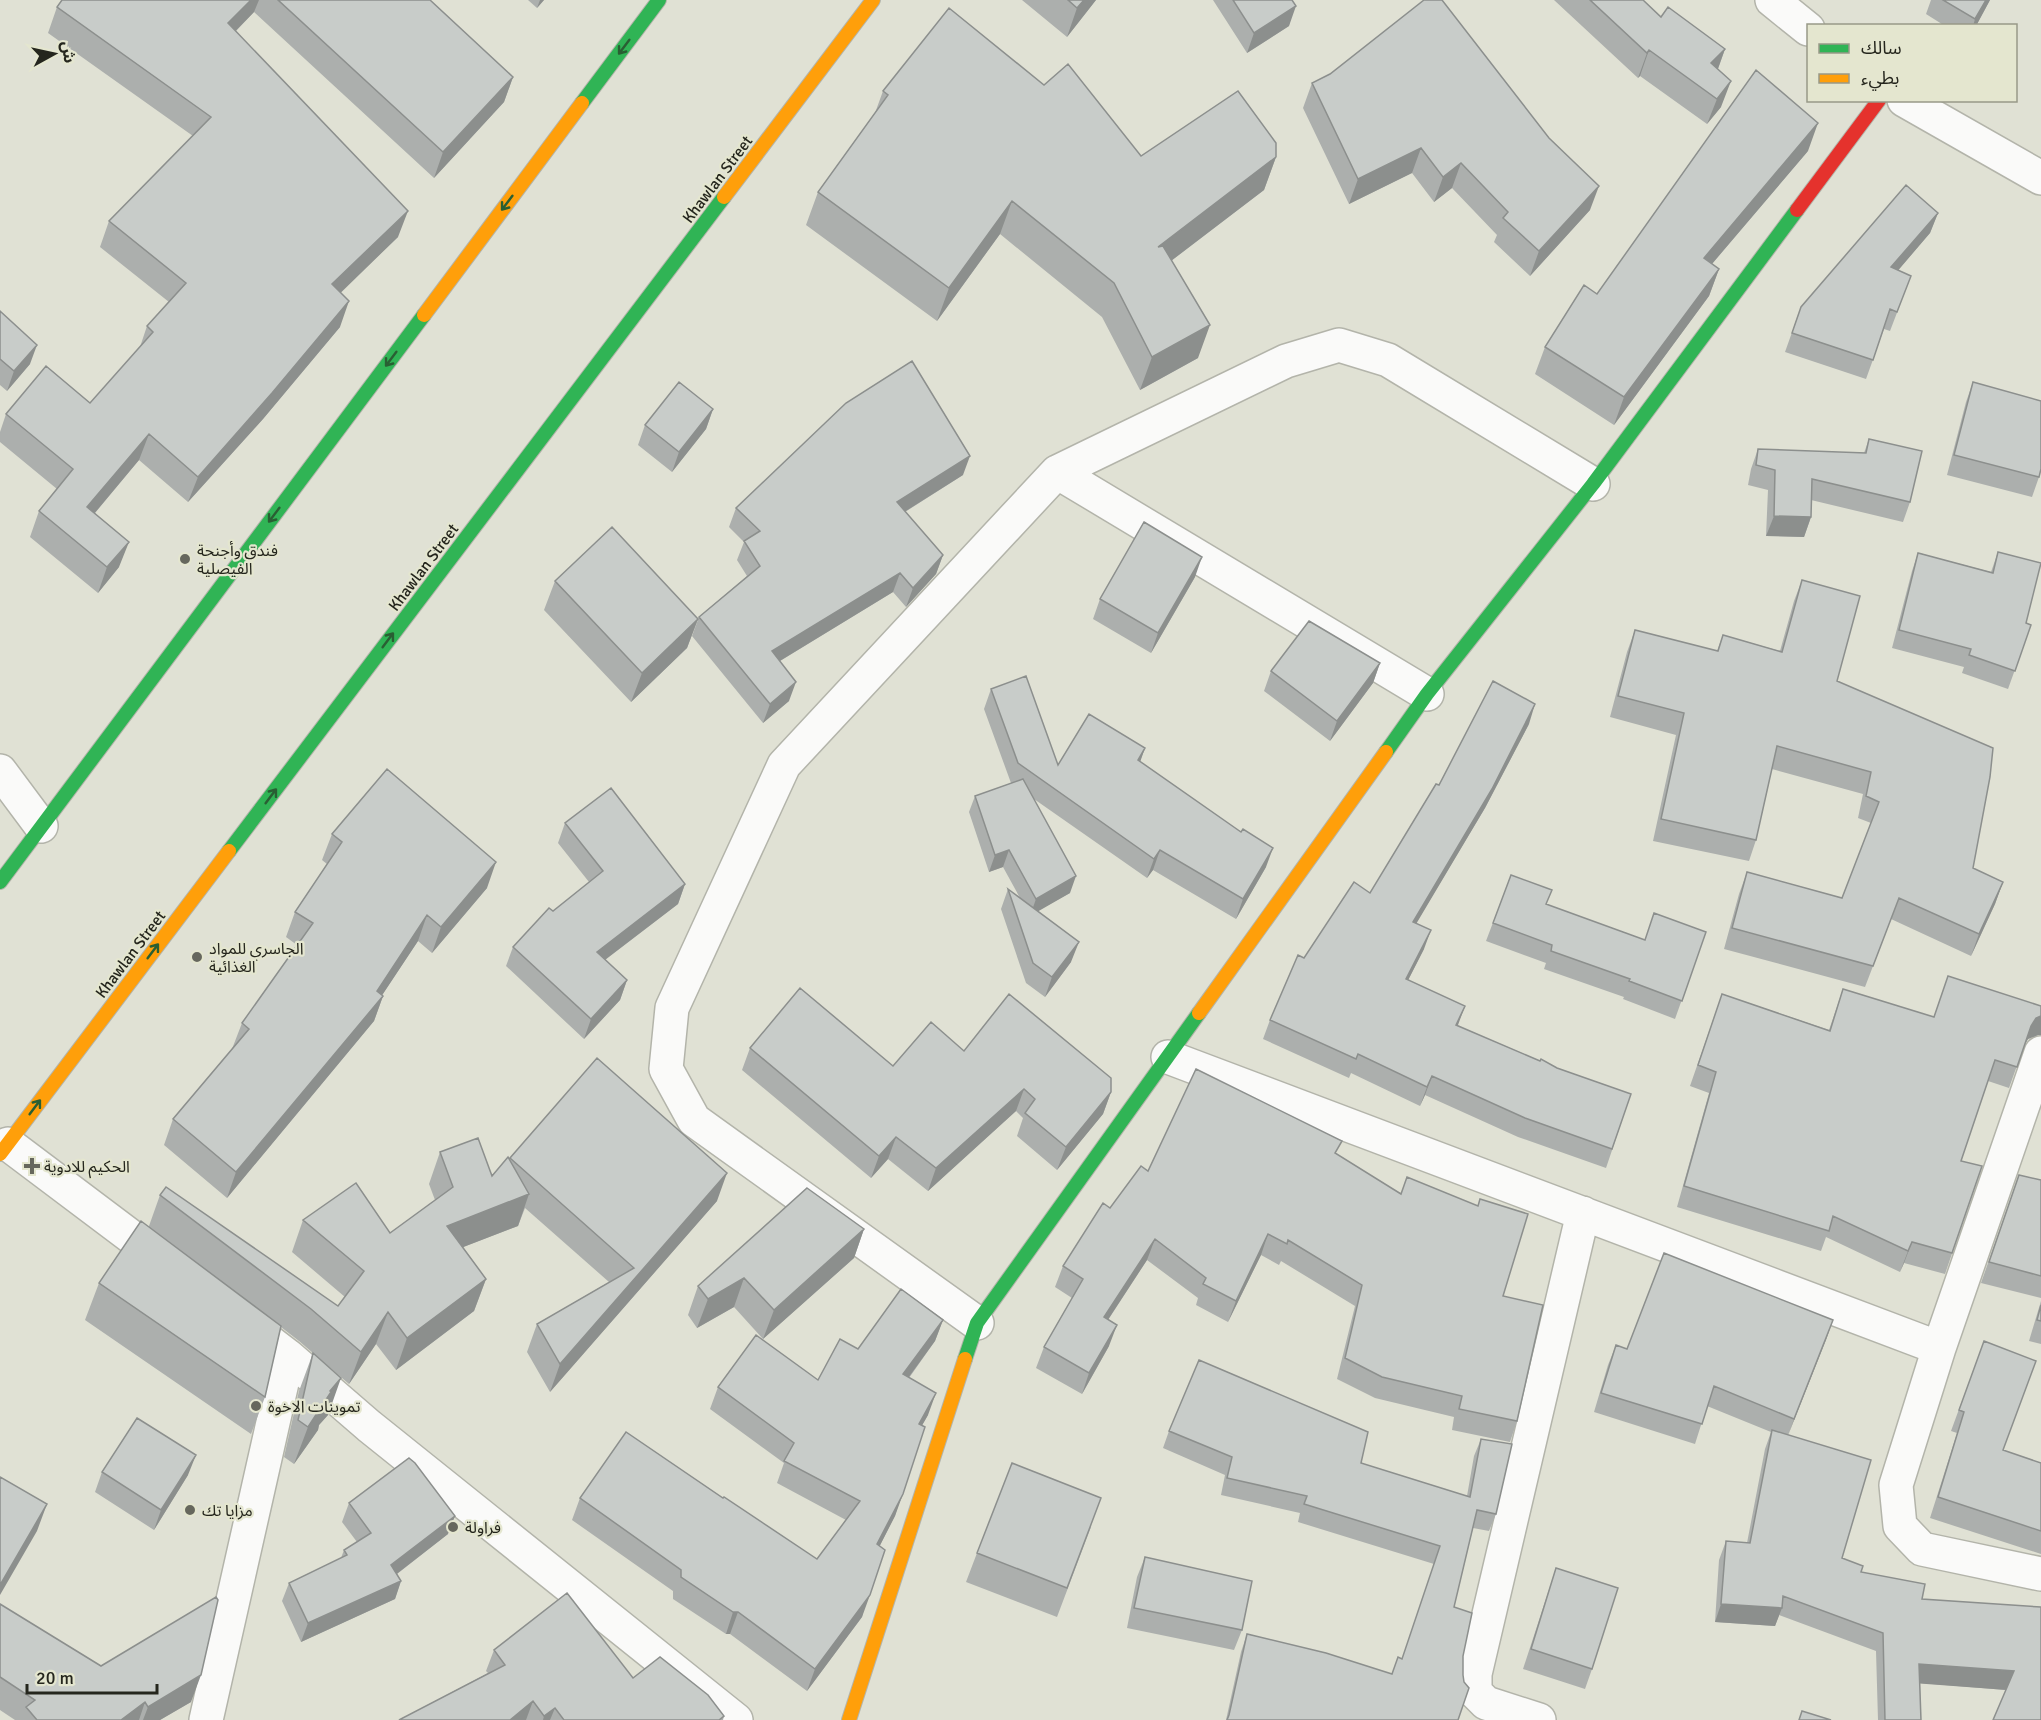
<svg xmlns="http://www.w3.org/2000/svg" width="2041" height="1720" viewBox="0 0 2041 1720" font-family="Signika,'Noto Sans Arabic',sans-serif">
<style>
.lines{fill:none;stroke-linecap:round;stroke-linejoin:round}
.street-casing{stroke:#b3b4aa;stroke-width:36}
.fast-casing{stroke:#b3b4aa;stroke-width:16}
.slow-casing{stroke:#b3b4aa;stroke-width:16}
.jam-casing{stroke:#b3b4aa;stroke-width:16}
.street{stroke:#fafaf9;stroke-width:33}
.fast{stroke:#30b455;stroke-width:14}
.slow{stroke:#ff9f0a;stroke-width:14}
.jam{stroke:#e5322d;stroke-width:14}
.wall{fill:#acafad}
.shaded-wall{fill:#8c8f8d}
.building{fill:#c8ccc9;stroke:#8c8f8d;stroke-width:1.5}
.oneway{stroke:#295f33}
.poi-dot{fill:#66675d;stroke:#e4e6cf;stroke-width:2}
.labels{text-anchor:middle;stroke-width:4.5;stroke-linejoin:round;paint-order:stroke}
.street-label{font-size:16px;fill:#25261d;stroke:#e4e6cf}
.poi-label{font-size:16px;fill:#25261d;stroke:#e4e6cf;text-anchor:start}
</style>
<rect width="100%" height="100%" fill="#e0e1d4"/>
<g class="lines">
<g class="street-casing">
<path id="street" d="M1772,0L1808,29
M1904,100L2041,178
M1057,472L1427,694
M0,771L41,826
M2041,1053L1939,1348L1896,1485L1900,1526L1922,1549L2041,1574
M1168,1057L1939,1348
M8,1144L166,1263
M241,1320L288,1356L369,1426L736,1720
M977,1323L694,1120L666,1069L672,1008L784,765L1057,472L1286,361L1339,345L1388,360L1593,484
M206,1720L288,1356
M1539,1720L1486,1703L1475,1692V1674L1583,1213"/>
</g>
<g class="fast-casing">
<path id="fast" d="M582,103L659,0
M1386,752L1427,694L1593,484L1797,210
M229,851L724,197
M0,882L424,315
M965,1359L977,1323L1199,1013"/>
</g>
<g class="slow-casing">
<path id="slow" d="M724,197L873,0
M424,315L582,103
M1199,1013L1386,752
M0,1154L229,851
M849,1720L965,1359"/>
</g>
<g class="jam-casing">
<path id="jam" d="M1797,210L1879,100"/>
</g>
<use href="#street" class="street"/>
<use href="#fast" class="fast"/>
<use href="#slow" class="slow"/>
<use href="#jam" class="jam"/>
</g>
<path class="wall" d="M62,0H430L513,77L504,102L434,178L254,12L236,31L398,237L340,292V327L263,419L188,502L139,460L95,513L119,567L98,593L30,537L39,511L57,489L0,442V432L6,414L90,403L140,347L147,326L169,302L100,247L109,221L193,136L48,33L57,7Z
M528,0H544L537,8Z
M1022,0H1096L1067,37Z
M1213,0H1292L1289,26L1247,53Z
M1554,0H1643L1661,17L1725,49L1718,69L1721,107L1707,124L1640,76L1638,78Z
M1931,0H1990L1976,26H1945L1926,14Z
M1312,83L1590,210L1530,276L1494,242L1497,235L1452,188L1434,202L1412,173L1349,204L1303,108Z
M1044,85L1141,156L1276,157L1264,190L1171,261L1198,358L1140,390L1102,317L1000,234L937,321L806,225L818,192L875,113L883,91Z
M1808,151L1712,264L1719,269L1709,296L1614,425L1535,374L1545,347L1597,294Z
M1938,213L1930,233L1898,270L1911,276L1890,331L1884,329L1866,379L1785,352L1801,307Z
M0,311L30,364L7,391L0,385Z
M1973,382L2039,477L2032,497L1947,475L1966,402Z
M713,409L706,429L672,472L638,445L645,425Z
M1869,439L1910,502L1903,522L1811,500V517L1804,537L1766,536L1768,490L1748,485L1751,469L1758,449L1864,453Z
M963,475L905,512L943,555L936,574L906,607L893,592L780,661L789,701L763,723L692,636L699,617L747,576L737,560L744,542L729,527L736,508Z
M1998,552L2026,623L2031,625L2008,689L1962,673L1964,667L1892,648L1912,571L1918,553L1991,572Z
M1195,577L1151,653L1093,619L1100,599Z
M1802,580L1837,681L1973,868L2003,882L1995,904L1971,956L1891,919L1865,987L1724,949L1739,894L1747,872L1842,898L1871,823L1858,818L1863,794L1772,769L1756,840L1749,861L1653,841L1676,735L1610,717L1627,652L1635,630L1717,651L1723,635L1780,651L1794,601Z
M555,581L698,619L687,648L631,702L544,610Z
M1380,663L1373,683L1330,741L1264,691L1271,671Z
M991,689L1058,765L1145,748L1140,761L1266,867L1236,919L1153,870L1147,878L1034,799L1070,893L1037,911L1071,962L1045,997L1026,983L1001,909L1008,889L1020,898L1003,867L989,872L969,812L975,796L1011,783L984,709Z
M1529,724L1485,808L1416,923L1424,949L1408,980L1458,1026L1557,1068L1631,1094L1606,1168L1518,1137L1425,1095L1420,1106L1351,1073L1349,1078L1263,1039L1270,1020L1304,958L1370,893L1439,785Z
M565,823L685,884L678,904L605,960L627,980L620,1000L584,1039L506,966L513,947L553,911L589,882L558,843Z
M332,834L487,888L432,953L418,941L382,995L383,996L374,1021L227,1198L164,1145L173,1119L232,1049L242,1023L297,945L286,937L295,912L327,864L322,860Z
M1511,875L1546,905L1645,940L1706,932L1675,1019L1623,999L1624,997L1544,969L1546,963L1486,941Z
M1948,976L2038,1035L2028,1039L2024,1046L2009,1088L1988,1081L1961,1161L1982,1166L1945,1274L1904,1263L1900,1272L1826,1237L1821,1251L1677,1207L1709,1093L1690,1086L1722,994L1829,1030L1843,989L1934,1017Z
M750,1048L893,1066L964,1051L1111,1092L1103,1114L1057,1170L1017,1136L1023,1118L1016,1111L928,1191L888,1159L871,1178L742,1070Z
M440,1152L492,1176L510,1158L717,1201L550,1392L527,1352L537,1324L609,1282L525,1208L518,1226L463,1247L486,1279L474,1311L396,1370L376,1344L349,1384L299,1341L281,1327L265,1397L251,1434L85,1320L99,1283L149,1226L160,1195L338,1306L345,1297L292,1252L303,1220L390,1233L435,1200L429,1184Z
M1148,1171L1503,1296L1517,1421L1510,1442L1452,1430L1454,1417L1375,1398L1337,1379L1355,1306L1281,1261L1279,1265L1261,1255L1228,1322L1196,1305L1198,1298L1147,1260L1108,1320L1109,1346L1082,1394L1036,1368L1044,1347L1072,1298L1055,1287L1063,1266L1110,1208Z
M2019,1175L2041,1180V1298L1981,1283Z
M864,1229L854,1258L763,1339L734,1307L697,1328L688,1315L698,1286Z
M2041,1301V1344L2029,1341Z
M943,1320L935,1341L909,1378L928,1415L922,1425L895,1516L880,1545L862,1617L807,1691L730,1634H726L673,1599V1591L572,1520L580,1498H723L817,1559L846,1520L777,1483L784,1463L710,1409L718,1387L818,1380L858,1349Z
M1833,1320L1788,1435L1842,1558L1861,1572L1922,1599L2006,1690L1920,1683L1921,1720H1878L1876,1651L1779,1615L1775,1626L1715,1622L1719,1560L1726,1541L1747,1543L1765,1449L1771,1432L1707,1406L1695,1444L1594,1412L1608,1365L1616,1345L1627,1349Z
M1984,1341L2003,1450L2041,1463V1554L1930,1518L1957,1433L1951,1431Z
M313,1353L328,1415L319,1425L318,1430L294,1464L284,1457L299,1391Z
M1169,1431L1361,1463L1467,1496L1474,1456L1481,1439L1496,1514L1489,1531L1473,1528L1454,1607L1463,1656L1458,1720H1226L1241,1652L1247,1634L1392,1674L1402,1659L1434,1564L1298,1522L1300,1513L1221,1495L1225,1475L1163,1448Z
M102,1472L188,1475L154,1530L95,1492Z
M349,1503L448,1534L397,1574L401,1581L395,1599L301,1642L282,1601L289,1583L341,1558L344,1550L357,1542L342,1522Z
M1091,1527L1057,1617L966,1582L977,1553Z
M1145,1557L1242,1630L1234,1650L1127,1628L1137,1577Z
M1556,1568L1592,1669L1585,1689L1523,1669Z
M0,1604L101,1666L191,1702L160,1720H15L0,1710Z
M494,1650L633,1678L724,1716L723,1720H399L488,1673L486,1671Z"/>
<path class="shaded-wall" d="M251,0H259L254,12L219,48L228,23Z
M540,0H544L537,8Z
M1084,0H1096L1067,37L1077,8Z
M1986,0H1990L1976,26H1973L1975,19Z
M1296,6L1289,26L1247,53L1254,33Z
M1725,49L1716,74L1711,63Z
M1649,50L1640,76L1638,78L1647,53Z
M513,77L504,102L434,178L443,152Z
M1731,81L1721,107L1707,124L1717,99Z
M1818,123L1808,151L1694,285L1704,258Z
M1421,148L1412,173L1349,204L1358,179Z
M1276,157L1264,190L1146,280L1158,247Z
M1461,163L1452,188L1434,202L1443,177Z
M1599,186L1590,210L1530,276L1539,251Z
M1012,201L1000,234L937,321L949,288Z
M408,211L398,237L323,310L332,284Z
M1938,213L1930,233L1884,287L1891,267Z
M1719,269L1709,296L1614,425L1624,397Z
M349,301L340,327L263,419L188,502L198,477Z
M1210,325L1198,358L1140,390L1152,357Z
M37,345L30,364L7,391L14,371Z
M713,409L706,429L672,472L679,452Z
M149,434L139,460L78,533L87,507Z
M970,456L963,475L890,521L897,502Z
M1774,516L1811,517L1804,537L1766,536Z
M129,542L119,567L98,593L107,567Z
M943,555L936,574L906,607L913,588Z
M1202,557L1195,577L1151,653L1158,633Z
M900,573L893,592L765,670L772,651Z
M698,619L687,648L631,702L642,673Z
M1380,663L1373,683L1330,741L1337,721Z
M796,682L789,701L763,723L770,704Z
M1535,704L1529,724L1485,808L1406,941L1413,922Z
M1145,748L1138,768V760Z
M1273,848L1266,867L1236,919L1243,899Z
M1009,850L1003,867L989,872L995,855Z
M1160,850L1153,870L1147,878L1154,859Z
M496,862L487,888L432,953L441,927Z
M1076,876L1070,893L1030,916L1036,899Z
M2003,882L1995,904L1971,956L1979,934Z
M685,884L678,904L589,972L597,952Z
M427,915L418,941L375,1006L383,996L374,1021L227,1198L236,1172L377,991Z
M1431,930L1424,949L1399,998L1406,979Z
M1079,942L1071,962L1045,997L1052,977Z
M627,980L620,1000L584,1039L591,1019Z
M1465,1006L1458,1025L1449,1044L1456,1025Z
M2041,1016V1035H2038L2028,1039L2023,1047L2031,1026L2036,1018Z
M1432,1076L1425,1095L1420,1106L1427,1087Z
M1024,1089L1016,1111L928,1191L936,1168Z
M1111,1092L1103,1114L1057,1170L1066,1147Z
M896,1137L888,1159L871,1178L879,1156Z
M727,1173L717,1201L550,1392L560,1364Z
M529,1194L518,1226L435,1258L447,1226Z
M864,1229L854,1258L763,1339L774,1310Z
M1268,1234L1261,1255L1228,1322L1236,1301Z
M1155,1239L1147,1260L1096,1338L1104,1317Z
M1912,1242L1904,1263L1900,1272L1908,1251Z
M744,1278L734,1307L697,1328L708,1299Z
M486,1279L474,1311L396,1370L407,1338Z
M388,1312L376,1344L349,1384L361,1352Z
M943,1320L935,1341L895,1396L903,1374Z
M1833,1320L1826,1340L1787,1438L1794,1419Z
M1117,1325L1109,1346L1082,1394L1089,1373Z
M341,1378L328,1415L319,1425L318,1430L294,1464L308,1427L330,1391Z
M936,1393L928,1415L911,1445L919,1424Z
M196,1455L188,1475L154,1530L161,1510Z
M903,1494L895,1516L870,1565L877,1544Z
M47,1504L37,1531L0,1595V1585Z
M455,1516L448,1534L385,1583L391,1565Z
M401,1581L395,1599L301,1642L308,1623Z
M870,1595L862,1617L807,1691L815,1669Z
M1721,1604L1782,1608L1775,1626L1715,1622Z
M733,1612H738L730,1634H726Z
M1919,1664L2014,1671L2007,1690L1913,1683Z
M201,1675L191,1702L160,1720H143L148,1707Z
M533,1701L526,1720H510Z
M145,1702L139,1720H121Z
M555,1708L550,1720H543L544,1716Z"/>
<path class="building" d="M62,0H251L228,23L408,211L332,284L349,301L272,393L198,477L149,434L87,507L129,542L107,567L39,511L73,469L6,414L46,366L90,403L153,332L147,326L186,283L109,221L211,117L57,7Z
M278,0H430L513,77L443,152Z
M1068,0H1084L1077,8Z
M1233,0H1292L1296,6L1254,33Z
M1424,0H1442L1549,138L1599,186L1539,251L1503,218L1508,212L1461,163L1443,177L1421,148L1358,179L1312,83L1330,74Z
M1590,0H1643L1661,17L1668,7L1725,49L1711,63L1731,81L1717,99L1649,50L1647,53Z
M1943,0H1986L1975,19Z
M949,8L1044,85L1068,64L1141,156L1238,91L1276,143V157L1158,247L1163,246L1210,325L1152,357L1114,283L1012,201L949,288L818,192L888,95L883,91Z
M1756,70L1818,123L1704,258L1719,269L1624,397L1545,347L1584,285L1597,294Z
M1906,185L1938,213L1891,267L1911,276L1897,312L1890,309L1873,360L1792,333L1801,307Z
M0,311L37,345L14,371L0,359Z
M912,361L970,456L897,502L943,555L913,588L900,573L772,651L796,682L770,704L699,617L760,566L744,541L760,531L736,508L846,403Z
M679,382L713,409L679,452L645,425Z
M1973,382L2041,401V469L2039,477L1954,455Z
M1869,439L1922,451L1910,502L1812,479L1811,517L1774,516L1775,470L1756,465L1758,449L1866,453Z
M1144,522L1202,557L1158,633L1100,599Z
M612,527L698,619L642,673L555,581Z
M1998,552L2041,563L2026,623L2031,625L2015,671L1969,655L1971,649L1899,630L1918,553L1993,573Z
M1802,580L1860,596L1837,681L1993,748L1990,777L1973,868L2003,882L1979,934L1899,898L1873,966L1732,928L1747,872L1842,898L1879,802L1866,796L1871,772L1777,746L1756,840L1661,819L1684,713L1618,696L1635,630L1718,651L1723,635L1782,652Z
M1309,621L1380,663L1337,721L1271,671Z
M1026,676L1058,765L1089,714L1145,748L1138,760L1241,832L1243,829L1273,848L1243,899L1160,850L1154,859L1018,763L991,689Z
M1493,681L1535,704L1492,789L1413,922L1431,930L1406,979L1465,1006L1456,1025L1540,1061L1541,1059L1557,1068L1631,1094L1612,1149L1525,1118L1432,1076L1427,1087L1358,1054L1356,1059L1270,1020L1298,955L1304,958L1354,882L1370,893L1436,784L1439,785Z
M387,769L496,862L441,927L427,915L377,991L383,996L236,1172L173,1119L249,1029L242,1023L313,923L295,912L342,842L332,834Z
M1023,779L1076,876L1036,899L1009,850L995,855L975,796Z
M611,788L685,884L597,952L627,980L591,1019L513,947L549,908L553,911L603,871L565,823Z
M1511,875L1552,890L1546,904L1645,940L1654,913L1706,932L1682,1001L1629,981L1630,979L1551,951L1552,945L1493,923Z
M1008,889L1079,942L1052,977L1033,963Z
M1948,976L2041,1006V1016L2036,1018L2031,1026L2017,1067L1995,1060L1961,1161L1982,1166L1952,1253L1912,1242L1908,1251L1833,1216L1829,1231L1684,1186L1716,1072L1698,1065L1722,994L1830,1031L1843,989L1934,1017Z
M800,988L893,1066L931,1022L964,1051L1009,994L1111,1078V1092L1066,1147L1025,1113L1035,1099L1024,1089L936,1168L896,1137L879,1156L750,1048Z
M597,1058L727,1173L560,1364L537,1324L634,1268L510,1158Z
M1196,1069L1342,1141L1335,1153L1401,1194L1407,1177L1478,1206L1480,1199L1528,1214L1503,1296L1543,1305L1517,1421L1459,1409L1462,1396L1382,1377L1345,1358L1362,1285L1288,1240L1287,1244L1268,1234L1236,1301L1203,1284L1206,1278L1155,1239L1104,1317L1117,1325L1089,1373L1044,1347L1083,1279L1063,1266L1103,1203L1110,1208L1141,1166L1148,1171Z
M478,1138L492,1176L508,1157L529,1194L447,1226L486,1279L407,1338L388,1312L361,1352L311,1309L160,1195L166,1187L338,1306L364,1271L303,1220L356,1183L390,1233L453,1187L440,1152Z
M2019,1175L2041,1180V1276L1989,1262Z
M807,1188L864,1229L774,1310L744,1278L708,1299L698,1286Z
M141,1221L281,1326L265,1397L99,1283Z
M1664,1253L1833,1320L1794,1419L1714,1386L1702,1424L1601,1393L1616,1345L1627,1349Z
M901,1289L943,1320L903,1374L936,1393L919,1424L925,1427L903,1494L877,1544L885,1550L870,1595L815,1669L738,1612H733L681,1577V1570L580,1498L626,1432L723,1498L724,1497L817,1559L860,1501L784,1461L794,1443L718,1387L756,1335L818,1380L840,1339L858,1349Z
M2041,1305V1321L2037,1320Z
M1984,1341L2036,1361L2003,1450L2041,1463V1531L1938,1497L1964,1412L1959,1410Z
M313,1353L341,1378L330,1391L331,1392L308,1427L298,1420Z
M1199,1360L1368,1432L1361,1463L1470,1497L1481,1439L1512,1444L1496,1514L1477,1510L1454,1607L1472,1613L1463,1656V1675L1464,1682L1469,1688L1458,1720H1227L1229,1715L1247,1634L1326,1653L1392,1674L1398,1657L1402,1659L1440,1546L1304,1504L1307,1496L1227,1478L1232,1457L1169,1431Z
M137,1418L196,1455L161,1510L102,1472Z
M1772,1430L1871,1460L1842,1558L1863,1566L1861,1572L1925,1584L1922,1599L2041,1607V1720H1993L2014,1671L1919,1664L1921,1720H1885L1883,1633L1783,1596L1782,1608L1721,1604L1726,1541L1750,1543Z
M409,1458L415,1463L455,1516L391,1565L401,1581L308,1623L289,1583L347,1555L344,1550L371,1533L349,1503Z
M1012,1463L1101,1498L1067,1588L977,1553Z
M0,1477L47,1504L0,1585Z
M1145,1557L1252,1581L1242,1630L1134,1608Z
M1556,1568L1618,1588L1592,1669L1531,1649Z
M567,1593L633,1678L660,1657L708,1695L724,1716L719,1720H564L555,1708L544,1716L533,1701L510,1720H399L505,1665L494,1650Z
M216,1597L218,1600L201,1675L148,1707L145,1702L121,1720H37L26,1707L35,1700L0,1677V1604L101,1666Z
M1802,1711L1831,1720H1799Z"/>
<defs><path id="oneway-shaft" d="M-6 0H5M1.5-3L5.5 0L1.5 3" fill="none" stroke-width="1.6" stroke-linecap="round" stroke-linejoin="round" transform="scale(1.5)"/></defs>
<g class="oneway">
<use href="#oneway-shaft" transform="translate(624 47) rotate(127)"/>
<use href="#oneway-shaft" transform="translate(507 203) rotate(127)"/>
<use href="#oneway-shaft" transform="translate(391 359) rotate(127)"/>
<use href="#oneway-shaft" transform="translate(274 515) rotate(127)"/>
<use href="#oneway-shaft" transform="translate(388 640) rotate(-53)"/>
<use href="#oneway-shaft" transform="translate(271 796) rotate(-53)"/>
<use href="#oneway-shaft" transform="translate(153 951) rotate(-53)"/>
<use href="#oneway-shaft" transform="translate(35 1107) rotate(-53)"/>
</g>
<g class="poi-dot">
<circle cx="185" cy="559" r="6"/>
<circle cx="197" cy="957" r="6"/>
<path d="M29 1157h6v6h6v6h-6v6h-6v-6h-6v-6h6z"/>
<circle cx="256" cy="1406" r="6"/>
<circle cx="190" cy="1510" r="6"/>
<circle cx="453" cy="1527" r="6"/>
</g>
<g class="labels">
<g class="street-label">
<text transform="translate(717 179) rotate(-53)" y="6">Khawlan Street</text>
<text transform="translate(423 567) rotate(-53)" y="6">Khawlan Street</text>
<text transform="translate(130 954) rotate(-53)" y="6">Khawlan Street</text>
</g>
<g class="poi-label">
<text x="197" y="556">فندق وأجنحة<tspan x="197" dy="18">الفيصلية</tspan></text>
<text x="209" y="954">الجاسري للمواد<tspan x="209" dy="18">الغذائية</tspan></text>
<text x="44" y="1172">الحكيم للادوية</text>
<text x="268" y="1412">تموينات الاخوة</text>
<text x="202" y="1516">مزايا تك</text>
<text x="465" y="1533">فراولة</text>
</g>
</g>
<rect x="1807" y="24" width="210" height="78" fill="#e4e6cf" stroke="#989988" stroke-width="1.5"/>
<rect x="1819" y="44" width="30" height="9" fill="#30b455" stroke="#989988" stroke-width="1.5"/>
<text x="1861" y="54" font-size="18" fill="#25261d">سالك</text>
<rect x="1819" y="74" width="30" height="9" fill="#ff9f0a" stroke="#989988" stroke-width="1.5"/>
<text x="1861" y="84" font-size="18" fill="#25261d">بطيء</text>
<g transform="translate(54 54) rotate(82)" stroke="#e4e6cf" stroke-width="4.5" paint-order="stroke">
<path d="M0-4.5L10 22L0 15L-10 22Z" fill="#25261d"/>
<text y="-9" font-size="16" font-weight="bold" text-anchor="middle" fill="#25261d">ش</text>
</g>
<path d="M27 1684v9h130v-9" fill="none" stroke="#25261d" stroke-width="3"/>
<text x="36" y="1684" font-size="18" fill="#25261d" stroke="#e4e6cf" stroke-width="4.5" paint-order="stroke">20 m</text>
</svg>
